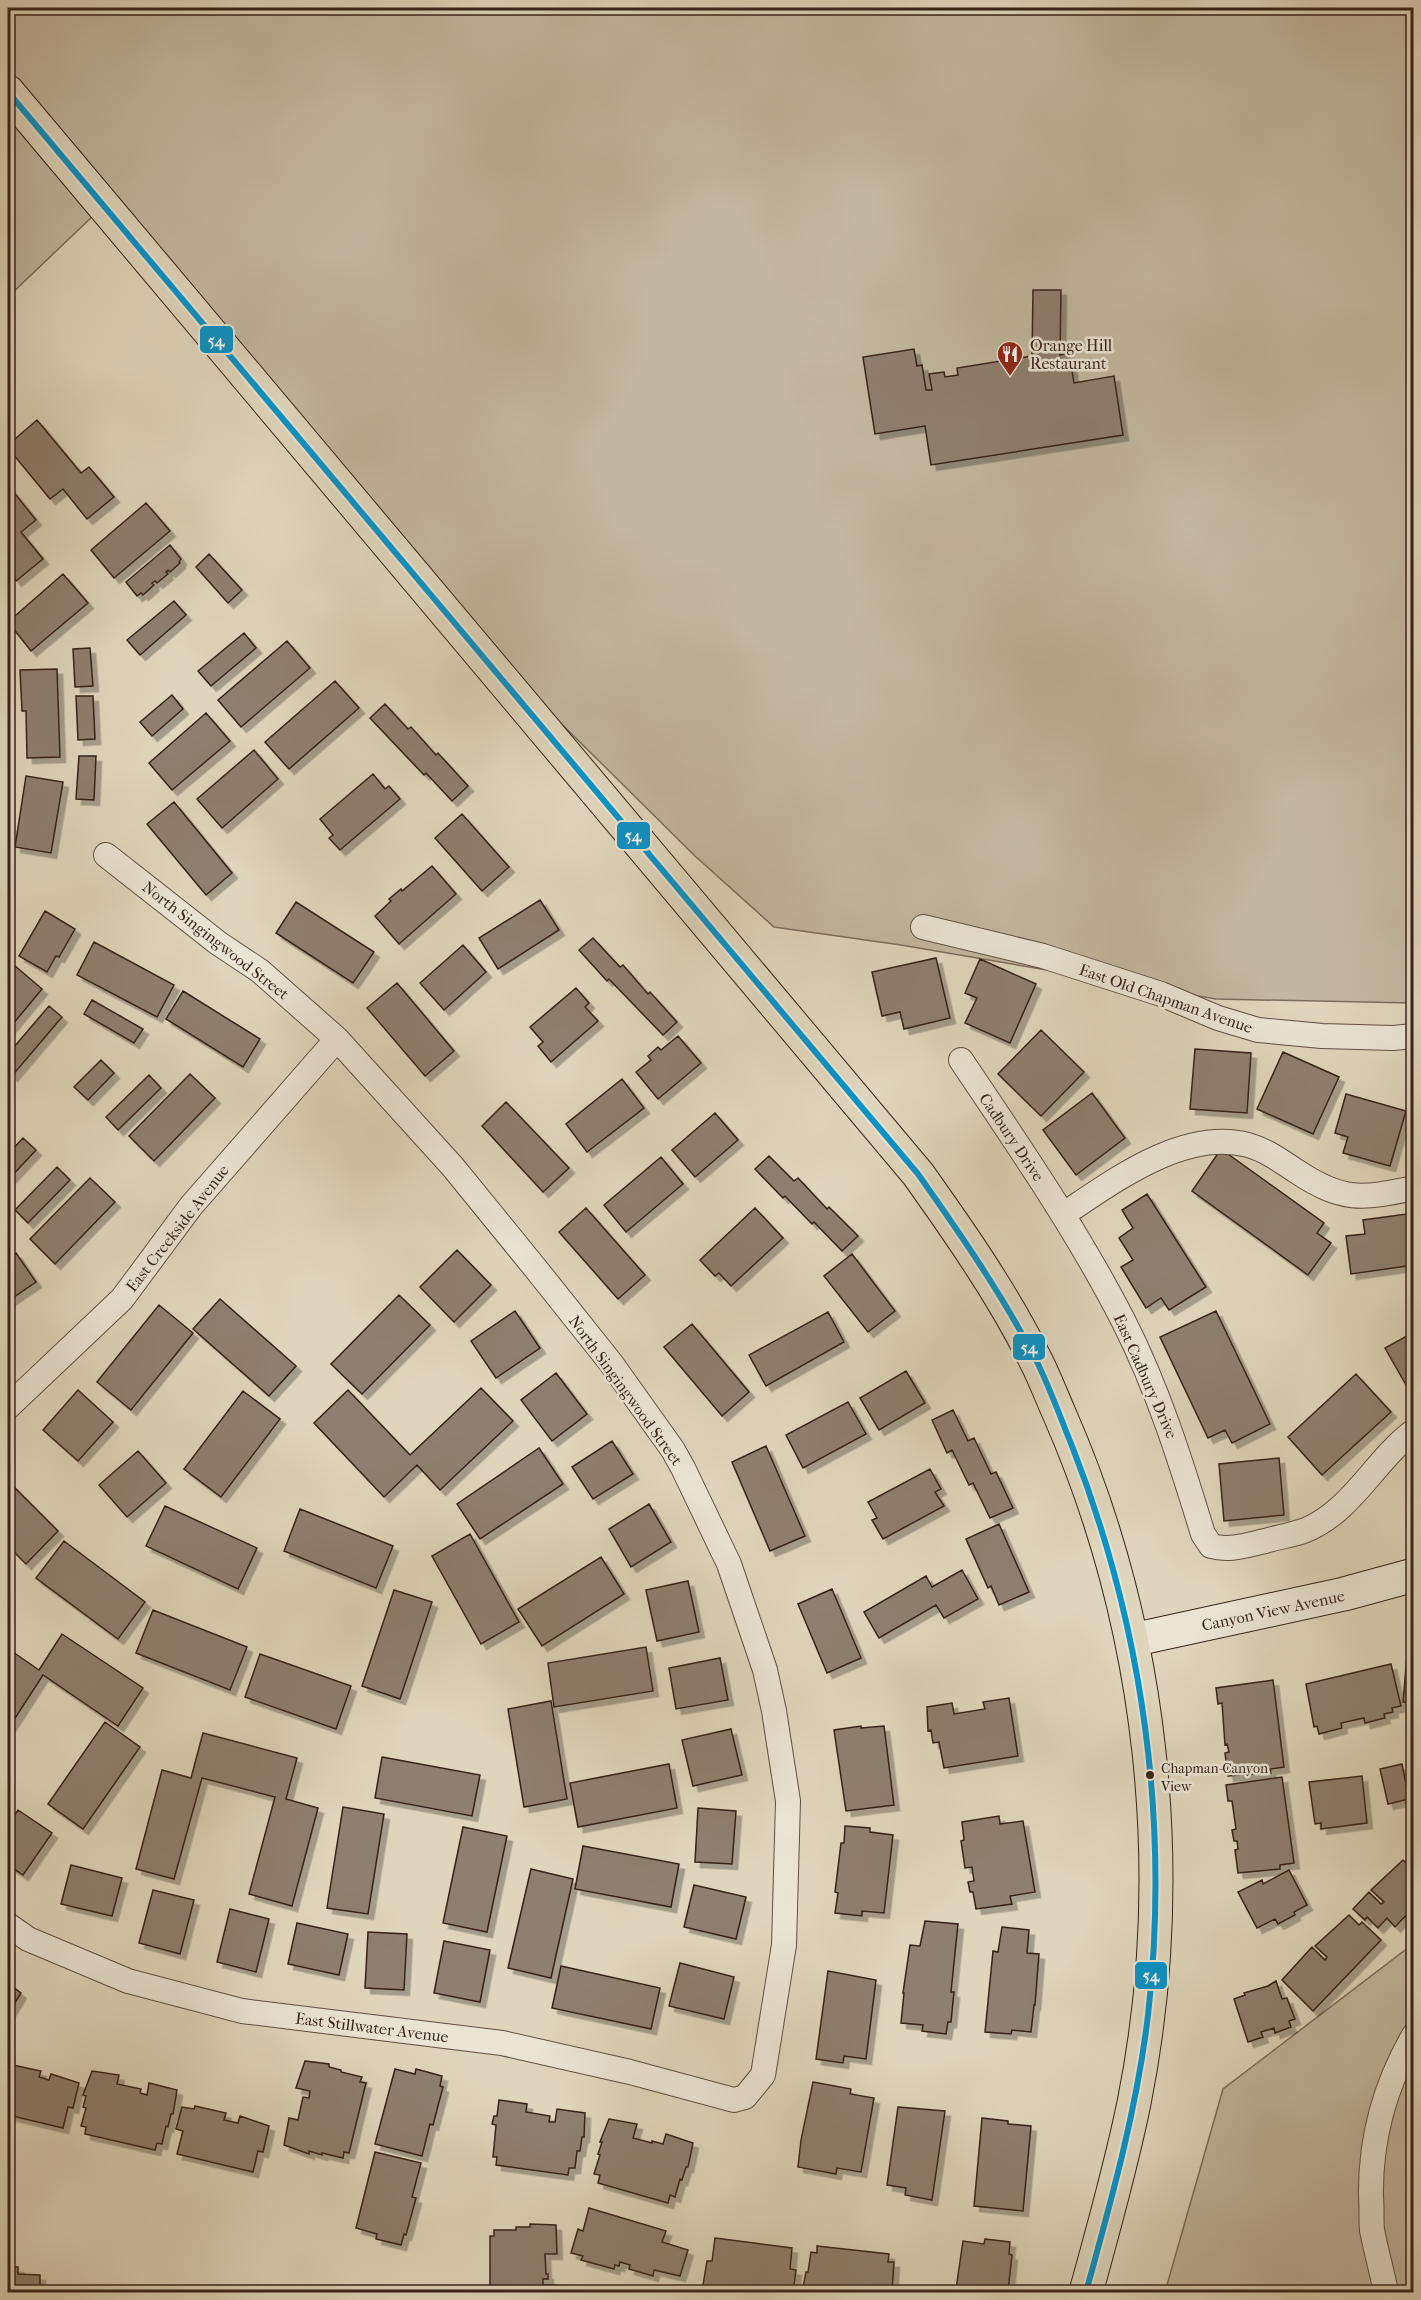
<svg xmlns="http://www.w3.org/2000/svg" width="1421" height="2300" viewBox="0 0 1421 2300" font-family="'IM FELL French Canon',serif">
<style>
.green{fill:#c2b7a0;stroke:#7c6c5c;stroke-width:1.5}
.building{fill:#8e7f6e;stroke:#372219;stroke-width:1.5;filter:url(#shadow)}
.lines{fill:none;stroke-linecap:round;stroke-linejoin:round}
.street-casing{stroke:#614f42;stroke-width:26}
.secondary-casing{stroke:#372219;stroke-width:35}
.primary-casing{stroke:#372219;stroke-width:35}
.street{stroke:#eae4d3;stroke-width:24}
.secondary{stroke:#eae4d3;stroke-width:33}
.primary{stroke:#dfd5bc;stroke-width:33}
.bus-1-casing{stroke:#eae4d3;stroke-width:10}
.bus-1{stroke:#0b93c7;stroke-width:6}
.bus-dot{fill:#372219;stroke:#eae4d3;stroke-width:2}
.labels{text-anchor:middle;stroke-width:5;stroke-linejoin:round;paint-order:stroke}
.bus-label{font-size:14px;fill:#372219;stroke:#eae4d3;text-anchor:start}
.poi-label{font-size:16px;fill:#372219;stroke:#eae4d3;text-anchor:start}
.street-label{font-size:16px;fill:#372219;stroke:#eae4d3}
.line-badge{stroke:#eae4d3;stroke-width:2}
.badge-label{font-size:16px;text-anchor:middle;font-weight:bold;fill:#fff}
</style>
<defs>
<filter id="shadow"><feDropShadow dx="5.5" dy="5.5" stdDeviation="0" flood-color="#0004"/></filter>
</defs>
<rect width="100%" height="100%" fill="#dfd5bc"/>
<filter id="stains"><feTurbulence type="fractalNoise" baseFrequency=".00333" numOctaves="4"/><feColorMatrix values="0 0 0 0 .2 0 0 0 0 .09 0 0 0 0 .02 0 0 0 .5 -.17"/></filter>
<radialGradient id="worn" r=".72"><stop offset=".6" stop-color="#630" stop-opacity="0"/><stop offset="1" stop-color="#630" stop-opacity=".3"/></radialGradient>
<path class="green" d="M8,8H1413V1003L1216,999L901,945L774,927L695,856L396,560L95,214L8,297Z
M1413,1944V2292H1165L1223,2089Z"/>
<path class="building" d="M1033,290H1061L1060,355L1069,353L1074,383L1114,376L1123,435L931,465L925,426L875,434L863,357L914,349L917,366L922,365L926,390H932L929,374L944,372L945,377L958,375L957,368L1032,356Z
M37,420L81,473L89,467L114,497L87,519L63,489L50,499L8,448V445Z
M8,485L36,520L21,532L43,559L16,581L8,570Z
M146,503L170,531L114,578L91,550Z
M170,545L181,559L179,562L180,563L170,572L168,570L166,572L168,574L157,583L155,581L152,583L154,585L143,595L141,593L137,596L126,582Z
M209,554L242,590L228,603L196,567Z
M63,574L88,603L31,651L8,622Z
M174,601L186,615L140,655L127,640Z
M244,633L256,648L211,686L198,671Z
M287,641L310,668L241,727L218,700Z
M90,648L93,686L75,687L73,649Z
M57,669L60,757L27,758L26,711H22L20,670Z
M335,681L359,708L289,769L265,742Z
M172,695L183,709L152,736L140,722Z
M76,696H93L95,739L78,740Z
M385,704L408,729L411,727L436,755L438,753L468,786L452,801L426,773L424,775L370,718Z
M206,713L230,741L172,790L149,763Z
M254,750L278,779L222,828L197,799Z
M79,756H96L94,800L76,799Z
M373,774L385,789L389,786L400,799L340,850L329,838L333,835L320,819Z
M26,776L63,782L51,853L15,847Z
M174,802L232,873L206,895L147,824Z
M462,814L509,867L482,891L435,838Z
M432,866L456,894L399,944L375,916L391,901L389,899L401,889L402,891Z
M540,900L559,930L498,969L479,938Z
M296,902L374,952L353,983L276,933Z
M45,911L75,929L59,957L56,956L47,972L19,956Z
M593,938L620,967L623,965L648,994L650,992L677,1022L663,1035L609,979L607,981L579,950Z
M94,942L174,985L157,1017L77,975Z
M463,945L486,972L444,1010L420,983Z
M936,958L950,1018L904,1029L900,1012L882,1016L872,972Z
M980,959L1036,984L1010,1043L965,1023L977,998L965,993Z
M14,965L42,989L8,1030V973Z
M397,983L454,1051L425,1076L367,1008Z
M576,988L589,1003L585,1007L598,1021L551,1062L538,1046L543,1042L530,1027Z
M183,991L260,1039L243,1067L166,1019Z
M92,1000L143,1029L134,1043L84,1014Z
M49,1006L62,1017L12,1076L8,1072V1054Z
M1041,1030L1084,1072L1041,1116L998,1074Z
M678,1036L701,1063L658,1099L636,1072L651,1060L648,1056L658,1047L661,1050Z
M1195,1049L1251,1053L1247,1113L1190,1109Z
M1283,1052L1339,1077L1313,1134L1257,1109Z
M101,1060L114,1073L88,1100L74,1087Z
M190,1074L215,1098L154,1161L129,1136Z
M149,1075L161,1088L118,1130L106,1117Z
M622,1079L644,1108L587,1152L566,1124Z
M1092,1093L1125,1138L1076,1175L1043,1130Z
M1346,1094L1406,1111L1390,1166L1343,1153L1348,1137L1335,1133Z
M506,1102L569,1168L543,1192L482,1126Z
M715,1113L738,1140L695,1177L672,1150Z
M23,1138L36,1150L8,1180V1154Z
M1221,1149L1324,1223L1317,1233L1331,1243L1308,1275L1192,1191Z
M769,1156L794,1181L798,1178L827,1209L829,1207L858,1236L842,1251L814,1222L812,1224L785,1196L783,1198L755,1169Z
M661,1157L683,1184L626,1232L604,1205Z
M57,1167L70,1180L28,1223L15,1210Z
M90,1178L115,1202L55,1264L30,1239Z
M1147,1194L1206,1287L1169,1310L1161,1298L1146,1308L1121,1267L1133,1260L1119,1238L1133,1228L1122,1210Z
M586,1208L645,1275L618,1299L559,1232Z
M755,1208L783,1238L731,1286L719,1273L715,1276L700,1260Z
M1414,1213V1265L1351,1274L1346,1236L1365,1234L1363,1220Z
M457,1250L491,1285L454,1322L420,1287Z
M16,1253L36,1282L8,1301V1259Z
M852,1254L895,1311L868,1332L824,1276Z
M399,1295L430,1325L362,1394L331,1364Z
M220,1299L296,1366L269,1396L193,1329Z
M159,1305L193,1333L131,1410L97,1382Z
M515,1311L540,1348L496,1378L471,1341Z
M1216,1311L1270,1424L1232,1443L1225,1430L1208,1438L1160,1337Z
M828,1312L844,1342L766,1386L749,1355Z
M692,1324L749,1392L722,1416L664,1347Z
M1414,1332V1399L1385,1348Z
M906,1371L925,1403L879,1430L860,1398Z
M556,1373L587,1414L552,1441L521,1400Z
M1356,1374L1391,1412L1322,1475L1288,1437Z
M481,1388L513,1421L440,1490L417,1465L384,1497L314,1423L348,1390L410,1455Z
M78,1390L113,1422L78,1461L43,1430Z
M243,1391L280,1419L221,1497L184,1469Z
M848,1402L866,1434L803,1468L786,1435Z
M953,1410L968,1441L974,1438L991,1474L996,1472L1013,1508L990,1518L973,1483L969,1485L952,1450L947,1453L932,1420Z
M612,1441L633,1474L593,1499L572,1467Z
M766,1446L805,1536L770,1551L732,1462Z
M539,1448L563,1484L480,1539L457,1504Z
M138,1451L166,1483L127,1517L99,1485Z
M1279,1458L1284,1515L1224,1521L1219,1464Z
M930,1469L941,1489L935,1492L944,1506L883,1539L872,1520L877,1518L868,1502Z
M8,1481L58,1531L26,1564L8,1546Z
M649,1504L671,1542L631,1567L609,1529Z
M165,1506L257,1548L238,1589L146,1546Z
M300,1509L393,1546L376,1588L284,1551Z
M999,1524L1029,1592L999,1605L991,1586L988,1588L966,1539Z
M470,1534L519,1622L481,1644L432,1556Z
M64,1541L145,1602L118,1639L36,1578Z
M601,1557L624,1594L542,1646L518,1609Z
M962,1570L978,1599L944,1618L936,1605L879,1638L864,1612L926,1576L932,1587Z
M688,1581L699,1632L657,1641L646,1590Z
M832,1589L861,1658L827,1673L798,1604Z
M394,1590L432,1602L400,1699L362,1686Z
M153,1610L247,1647L230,1690L136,1653Z
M62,1634L143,1688L118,1726L43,1675L8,1729V1654L10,1650L39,1670Z
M646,1647L653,1691L554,1707L548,1663Z
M260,1654L351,1686L336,1729L245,1697Z
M1407,1656L1414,1657V1703L1403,1702Z
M720,1658L728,1700L676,1709L669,1668Z
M1391,1664L1401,1706L1392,1708L1393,1712L1384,1714L1385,1718L1365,1723L1364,1718L1341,1723L1342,1728L1319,1734L1317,1726L1314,1727L1306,1684Z
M1273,1680L1284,1767L1270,1769L1271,1773L1228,1776L1225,1753L1229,1752L1227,1744L1225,1745L1222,1703L1218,1704L1216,1688Z
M1009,1698L1018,1756L944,1768L939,1742L933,1743L931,1730L928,1731L927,1707L952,1703L954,1714L985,1709L983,1702Z
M551,1701L567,1799L524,1807L508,1709Z
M105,1722L140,1747L83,1829L48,1804Z
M861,1726V1728L884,1726L894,1805L846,1811L834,1730Z
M731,1729L742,1775L693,1786L682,1740Z
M203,1733L297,1758L286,1799L318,1808L292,1906L249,1894L275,1797L202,1778L174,1879L136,1869L162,1770L191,1778Z
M382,1757L480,1775L472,1816L375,1798Z
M669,1764L677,1808L578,1827L570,1783Z
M1402,1764L1409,1799L1388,1804L1380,1769Z
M1362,1776L1367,1823L1321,1829V1823L1315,1824L1309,1782Z
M1282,1777L1294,1863L1280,1865V1869L1238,1873L1235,1850L1238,1849L1237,1841H1234L1232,1830L1236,1829L1232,1801H1228L1226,1785Z
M343,1807L384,1814L368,1914L327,1908Z
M698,1808L736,1811L732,1864L695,1862Z
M18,1810L52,1833L23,1875L8,1865V1826Z
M999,1816L1000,1824L1023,1821L1035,1892L1010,1896L1012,1904L976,1909L973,1892H970L968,1882L974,1881L972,1867L965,1868L961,1841L964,1840L962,1822Z
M845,1826L870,1828V1832L893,1835L884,1913L862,1911V1916L835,1913L838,1893L835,1892L841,1843H844Z
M463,1827L507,1836L487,1932L443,1923Z
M583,1846L679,1864L671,1907L575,1889Z
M1403,1860L1414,1870V1907L1395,1927L1387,1918L1378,1928L1367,1917L1365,1920L1353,1909L1369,1892L1381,1904L1384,1902L1371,1890Z
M71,1865L122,1878L112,1916L61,1904Z
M531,1869L573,1879L551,1978L508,1968Z
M1289,1870L1307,1905L1294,1912L1295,1915L1278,1924L1275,1919L1257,1928L1238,1892L1262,1880L1263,1884Z
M694,1885L746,1897L736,1939L684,1927Z
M153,1890L194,1900L180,1954L139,1943Z
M230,1909L269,1919L256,1972L217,1962Z
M1349,1915L1359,1925L1362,1922L1381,1940L1313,2011L1282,1980L1312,1947L1325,1960L1327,1957L1315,1946Z
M925,1921L958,1924L951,1992H954L951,2022H948L946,2034L922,2031L923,2025L901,2023L904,1993H903L910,1945L920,1946Z
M297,1923L348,1934L339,1975L288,1964Z
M1002,1927L1029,1930L1027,1953L1039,1954L1035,2005H1034L1031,2032L1012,2030L1011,2034L985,2032L993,1951L998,1952Z
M368,1932L407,1934L404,1990L365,1988Z
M444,1941L490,1950L480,2002L434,1993Z
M680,1963L734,1977L724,2019L669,2006Z
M561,1966L660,1988L651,2029L552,2008Z
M828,1971L876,1980L866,2059L844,2056L843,2063L816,2059Z
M1276,1981L1282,1999L1287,1998L1295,2019L1289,2021L1291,2027L1275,2033L1274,2028L1261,2032L1263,2037L1248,2042L1234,1999L1245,1995L1244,1993L1268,1986Z
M8,1983L21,1993L8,2014Z
M305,2061L329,2064V2067L341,2070V2072L362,2077L360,2082L366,2083L349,2153L344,2152L343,2158L322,2153V2155L309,2151V2154L284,2145L289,2118L298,2120L303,2097L309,2098L310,2091L296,2088Z
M8,2064L41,2071L39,2077L49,2080L51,2074L79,2083L73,2108L68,2107L63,2128L8,2115Z
M395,2069L415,2074L416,2069L442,2076L440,2086L443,2087L433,2125L430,2124L422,2156L375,2144Z
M92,2071L119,2075L117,2084L141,2089L140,2093L147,2095L149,2083L177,2090L173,2114H171L168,2127L166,2126L162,2144L157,2143L155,2150L85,2134L86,2127L81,2126L86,2108L83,2107L86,2096L83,2095Z
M813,2082L851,2089L850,2094L874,2098L861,2172L837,2168L836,2174L798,2167L801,2140Z
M499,2100L527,2104L526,2112L550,2116L549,2122H555L557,2109L585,2113L584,2137H582L580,2151H577L575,2168H569L568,2175L496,2165L497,2157H493L496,2125L492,2124L494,2116H497Z
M195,2106L226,2113L224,2120L238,2123L240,2116L269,2126L263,2152L258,2151L253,2172L177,2154L183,2131L176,2129L182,2107L194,2109Z
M898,2107L945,2111L932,2200L905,2195L906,2188L887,2185Z
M982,2118L1008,2121V2124L1031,2126L1023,2211L974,2206Z
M609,2119L637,2124L633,2138L652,2143V2141L663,2144L666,2134L693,2143L688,2167H686L682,2180L680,2179L675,2197L670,2195L668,2203L598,2183L600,2175L594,2174L600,2155L598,2154L602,2142H600Z
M375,2152L421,2163L412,2197L416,2198L406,2235L404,2234L401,2245L376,2239L377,2234L356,2228Z
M589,2208L666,2231L662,2242L688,2250L680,2276L654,2270L653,2276L629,2269L630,2265L620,2262L619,2266L615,2265L614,2269L581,2260L583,2256L571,2253L578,2229L583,2231Z
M530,2224L556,2225L557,2254H545L546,2274H548V2279H543V2285H556V2292H490V2236H494V2230H516V2227H530Z
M715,2238L792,2248L790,2269L796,2270L793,2292H742L733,2290L730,2292L716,2291L717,2287L703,2285L707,2261H712Z
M985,2239L1010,2242L1009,2254L1012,2255L1008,2291L957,2292L956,2289L963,2241L984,2244Z
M817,2246L889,2254L888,2262H894L892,2292H802L806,2272H808L811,2252L817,2253Z
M8,2267H18V2274L40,2275V2292H8Z"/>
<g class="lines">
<g class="street-casing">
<path id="street" d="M923,927L1043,956L1161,994L1218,1018L1258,1030L1322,1036L1393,1038L1414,1036
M961,1060C1018,1145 1077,1230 1124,1322C1158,1389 1181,1462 1203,1534L1211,1546C1230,1551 1247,1545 1265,1541C1278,1537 1293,1535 1306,1530C1352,1511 1375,1460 1414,1431
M1064,1214C1114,1181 1184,1128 1248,1145C1266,1150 1281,1161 1296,1171C1343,1202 1361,1199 1414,1188
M8,1407L122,1299L191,1206L337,1039
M8,1925L28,1939L128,1981L242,2011L502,2043L630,2072L734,2100L745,2097L763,2075L784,1945L788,1801L774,1711L765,1670L729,1564L683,1468L673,1450L611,1363L536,1269L453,1167L337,1039L260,971L218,943L106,855
M1386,2292C1382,2272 1376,2251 1372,2230C1371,2219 1372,2208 1371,2197C1370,2139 1385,2085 1414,2035"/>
</g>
<g class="secondary-casing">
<path id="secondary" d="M1132,1640L1344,1594L1414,1575"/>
</g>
<g class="primary-casing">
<path id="primary" d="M8,92L918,1174C960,1233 1002,1293 1035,1359C1044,1376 1051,1395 1059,1413C1153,1627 1180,1873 1134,2103C1121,2167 1103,2230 1086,2292"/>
</g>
<use href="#street" class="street"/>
<use href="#secondary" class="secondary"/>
<use href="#primary" class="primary"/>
<g class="bus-1-casing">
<path id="bus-1" d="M8,92L918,1174C961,1235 1004,1297 1038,1364C1051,1391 1061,1419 1072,1446C1143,1627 1170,1822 1148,2015C1137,2109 1111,2201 1086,2292"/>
</g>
<use href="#bus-1" class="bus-1"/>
</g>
<defs>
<g id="restaurant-pin" transform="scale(1.35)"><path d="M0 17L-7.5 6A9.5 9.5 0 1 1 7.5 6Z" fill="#8f2418" stroke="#eae4d3"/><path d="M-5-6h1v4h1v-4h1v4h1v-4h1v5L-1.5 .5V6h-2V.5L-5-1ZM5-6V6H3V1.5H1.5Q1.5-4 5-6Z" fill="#fff"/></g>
</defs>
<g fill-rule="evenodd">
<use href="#restaurant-pin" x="1010" y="354"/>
</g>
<circle class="bus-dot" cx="1150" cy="1775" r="5"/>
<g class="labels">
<g class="bus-label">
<text x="1161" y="1773">Chapman-Canyon<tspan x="1161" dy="18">View</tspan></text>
</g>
<g class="poi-label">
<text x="1030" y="351">Orange Hill<tspan x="1030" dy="18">Restaurant</tspan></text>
</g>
<g class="street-label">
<text transform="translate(216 940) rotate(38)" y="6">North Singingwood Street</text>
<text transform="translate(1166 998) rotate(19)" y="6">East Old Chapman Avenue</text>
<text transform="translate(1012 1137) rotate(56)" y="6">Cadbury Drive</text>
<text transform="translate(177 1228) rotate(-52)" y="6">East Creekside Avenue</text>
<text transform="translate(1146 1376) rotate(66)" y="6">East Cadbury Drive</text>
<text transform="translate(626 1390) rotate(54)" y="6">North Singingwood Street</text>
<text transform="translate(1273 1610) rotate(-12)" y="6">Canyon View Avenue</text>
<text transform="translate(372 2027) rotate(7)" y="6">East Stillwater Avenue</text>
</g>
</g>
<g class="line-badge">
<rect x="199" y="325" width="35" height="29" rx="6" fill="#0b93c7"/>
<rect x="616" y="821" width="35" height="29" rx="6" fill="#0b93c7"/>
<rect x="1012" y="1333" width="34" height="28" rx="6" fill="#0b93c7"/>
<rect x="1134" y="1961" width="34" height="29" rx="6" fill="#0b93c7"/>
</g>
<g class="badge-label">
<text x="216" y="346">54</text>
<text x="633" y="841">54</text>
<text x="1029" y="1353">54</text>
<text x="1151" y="1981">54</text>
</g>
<rect width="1421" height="2300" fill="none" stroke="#dfd5bc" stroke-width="30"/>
<rect x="9" y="9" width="1403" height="2282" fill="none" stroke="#372219" stroke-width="3"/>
<rect x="15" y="15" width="1391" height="2270" fill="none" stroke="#372219" stroke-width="1.5"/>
<rect width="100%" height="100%" filter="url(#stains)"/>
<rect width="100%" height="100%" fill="url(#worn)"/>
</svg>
